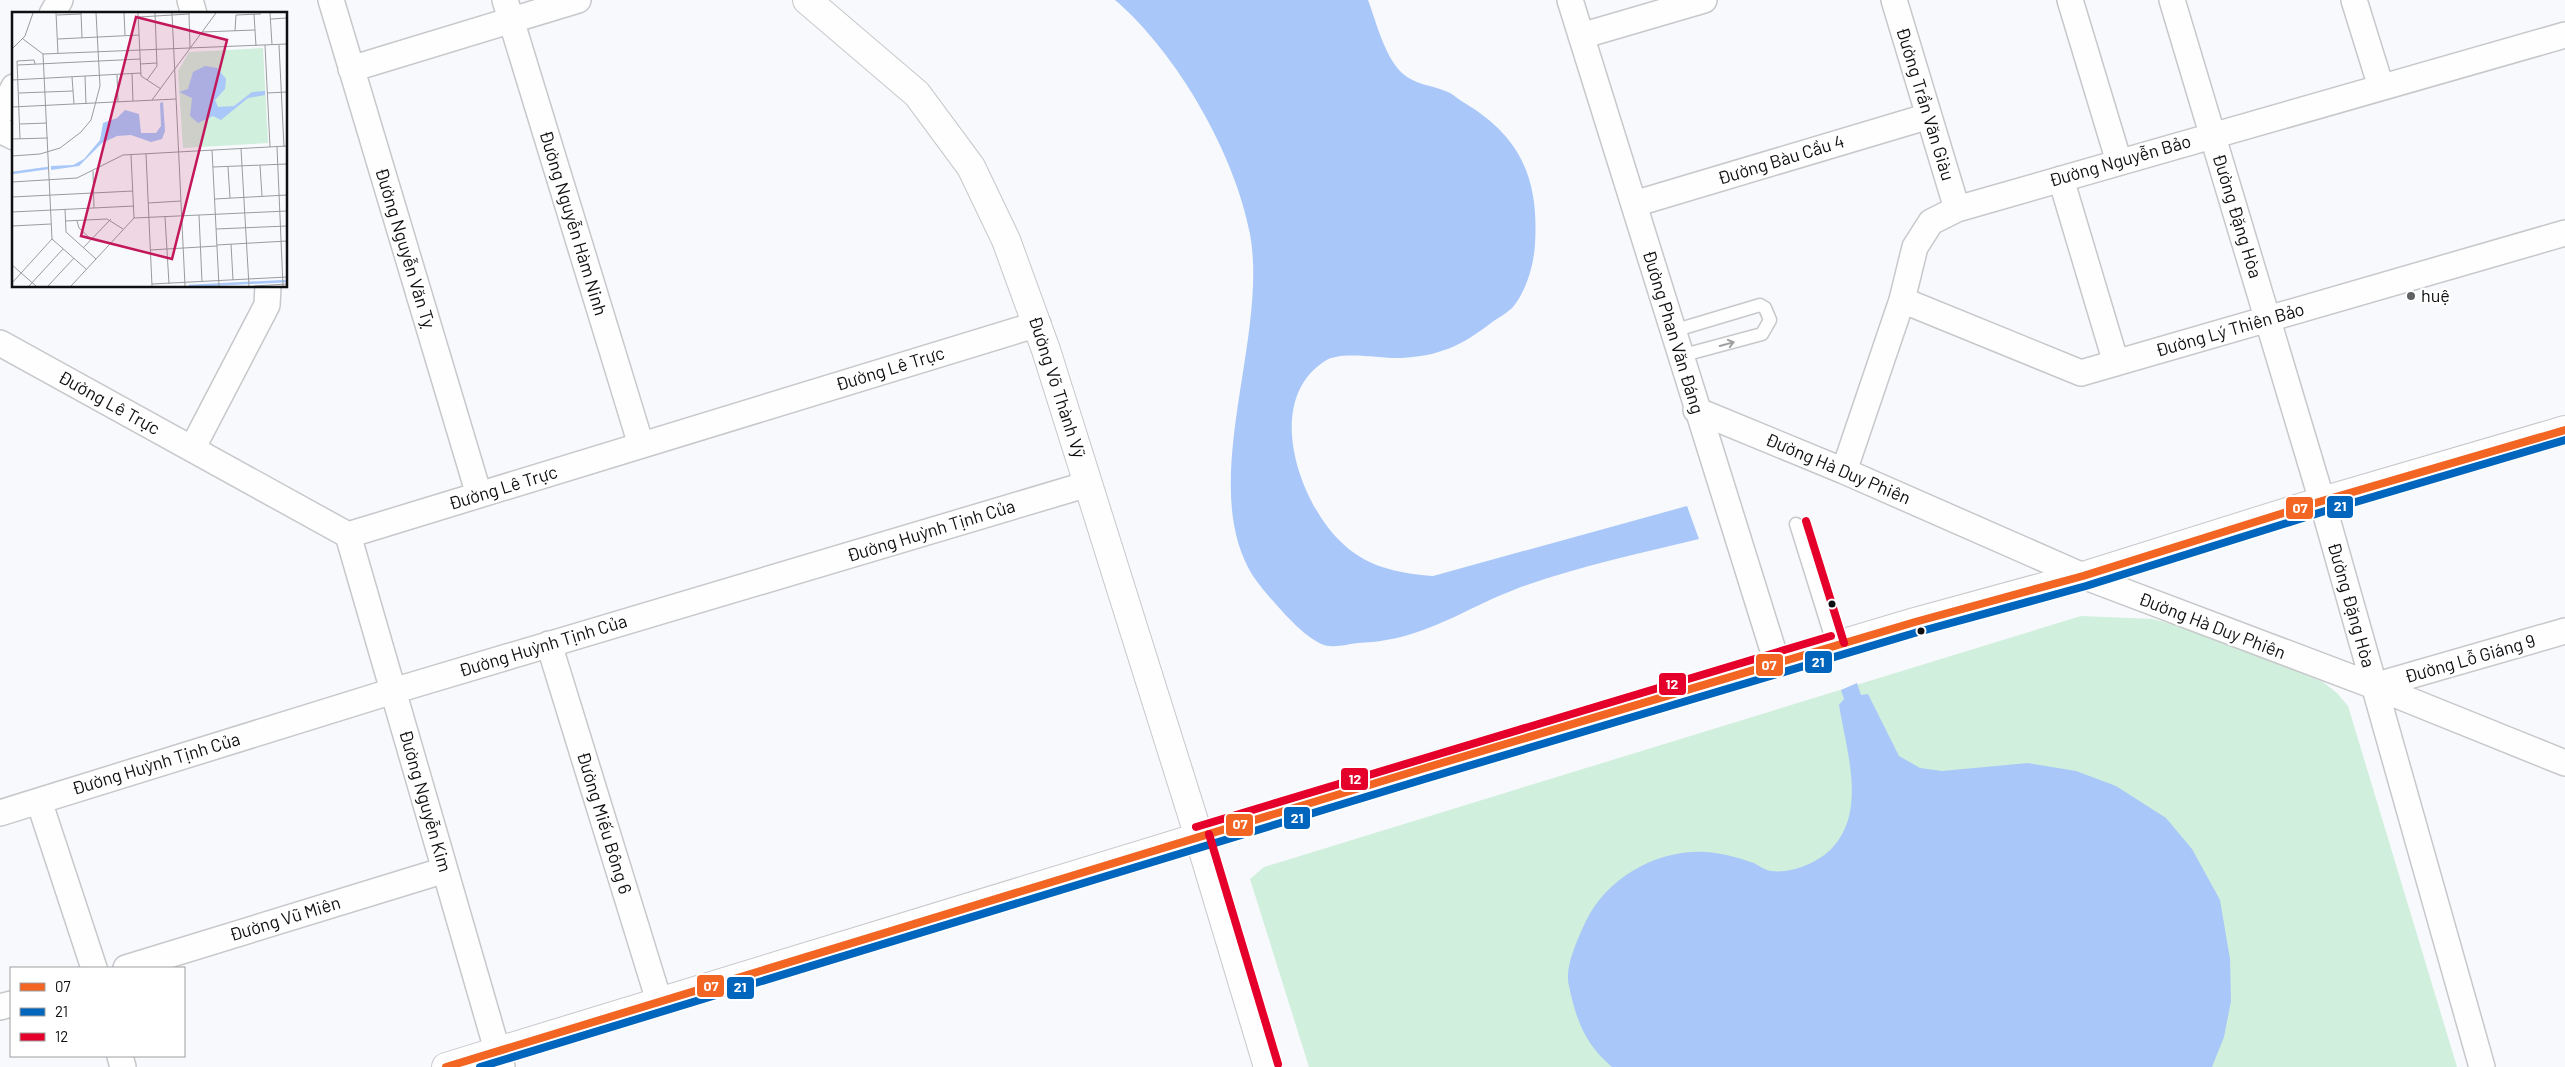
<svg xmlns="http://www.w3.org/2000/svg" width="2565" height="1067" viewBox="0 0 2565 1067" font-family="Barlow,sans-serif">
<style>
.green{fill:#d0efdc}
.water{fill:#a9c7f8}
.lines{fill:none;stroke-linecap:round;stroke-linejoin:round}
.service-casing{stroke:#c7c8ca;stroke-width:15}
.minor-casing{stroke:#c7c8ca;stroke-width:28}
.tertiary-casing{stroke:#c7c8ca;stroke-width:30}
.primary-casing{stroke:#c7c8ca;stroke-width:30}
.service{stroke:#fefeff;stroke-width:12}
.minor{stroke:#fefeff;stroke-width:25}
.tertiary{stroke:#fefeff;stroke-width:28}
.primary{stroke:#fefeff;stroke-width:28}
.bus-1-casing{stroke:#fff;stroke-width:11}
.bus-2-casing{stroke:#fff;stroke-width:11}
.bus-3-casing{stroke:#fff;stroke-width:11}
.bus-1{stroke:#f26522;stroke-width:8}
.bus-2{stroke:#0065bd;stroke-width:8}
.bus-3{stroke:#e4002b;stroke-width:8}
.oneway{stroke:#9e9ea0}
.poi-dot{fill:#606163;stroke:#fff;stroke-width:2}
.bus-dot{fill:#0e0f11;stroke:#fff;stroke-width:2}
.labels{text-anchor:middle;stroke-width:5;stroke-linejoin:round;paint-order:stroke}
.street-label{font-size:18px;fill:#0e0f11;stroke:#fff}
.poi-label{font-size:18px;fill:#0e0f11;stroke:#fff;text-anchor:start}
.inset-river{fill:none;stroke:#a9c7f8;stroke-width:2.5}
.inset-road{fill:none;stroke:#9a9b9e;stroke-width:1}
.view{fill:#c2185b;fill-opacity:0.15;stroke:#c2185b;stroke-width:2.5}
.inset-edge{fill:none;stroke:#0e0f11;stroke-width:2.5}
.line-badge{stroke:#fff;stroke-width:2}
.badge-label{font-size:14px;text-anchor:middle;font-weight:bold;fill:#fff}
</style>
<rect width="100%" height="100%" fill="#f7f9fc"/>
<path class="green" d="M2081,616L2153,619L2196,631L2323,682L2337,693L2348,706L2457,1067H1309L1250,879L1264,867Z"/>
<path class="water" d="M1115,0H1368C1377,24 1384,55 1402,73C1415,85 1432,85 1448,92C1453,94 1458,99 1463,102C1520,136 1539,177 1535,244C1534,265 1526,291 1513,307C1507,313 1498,318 1491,323C1461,346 1439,356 1401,358C1382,359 1341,350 1325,361C1264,400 1298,499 1339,540C1365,567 1397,573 1433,576L1687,506L1699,539C1638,554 1575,567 1516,589C1473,605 1432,633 1386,640C1377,642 1367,642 1358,643C1349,644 1339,647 1330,646C1315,646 1292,622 1282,611C1272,600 1262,589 1253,576C1196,485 1269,338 1250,234C1235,154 1177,53 1115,0Z
M1857,683L1861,695L1868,694L1899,756L1920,768L1942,771L2028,763L2076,771L2116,786L2166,818L2192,849L2220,900L2230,959L2231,1001L2224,1037L2212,1067H1612C1585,1044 1576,1020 1569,986C1564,968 1578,938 1586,921C1607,878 1657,849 1706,852C1722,853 1739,858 1754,863C1759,866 1765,870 1771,871C1791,874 1820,862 1833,847C1867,810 1846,749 1839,705L1844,699L1841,690Z"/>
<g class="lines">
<g class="service-casing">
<path id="service" d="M1673,331L1760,305L1765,308L1770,320L1762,334L1680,356
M1796,524L1834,646"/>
</g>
<g class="minor-casing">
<path id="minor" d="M190,0L194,14
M331,0L479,495
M505,0L641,445
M1570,0L1777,663
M1894,0L1957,209
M2070,0L2119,162
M2172,0L2322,501L2482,1067
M2354,0L2381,87
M52,14L60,0
M1581,36L1704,0
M351,69L578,0
M0,113L14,87
M0,130L14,137
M2061,179L2116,363
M1634,204L1929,116
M1902,300L2081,373L2565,233
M0,343L348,535L1038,324
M1696,410L1844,471L2083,576L2374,686L2565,763
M192,449L267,305L268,286
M1844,471L1902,300L1915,247L1931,222L1957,209L2565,35
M348,535L502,1067
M549,644L659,1001
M2374,686L2565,631
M39,801L94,968
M0,813L393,691L1088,484
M126,968L445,870
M0,1007L11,1004
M120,1056L123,1067"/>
</g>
<g class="tertiary-casing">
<path id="tertiary" d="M807,0L917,94L971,167L1006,240L1046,350L1199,837L1268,1067"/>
</g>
<g class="primary-casing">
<path id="primary" d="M446,1067L1425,768L1915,622L2083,576L2322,501L2565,430"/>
</g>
<use href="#service" class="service"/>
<use href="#minor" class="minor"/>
<use href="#tertiary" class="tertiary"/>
<use href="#primary" class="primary"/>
<g class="bus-1-casing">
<path id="bus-1" d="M446,1067L1425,768L1915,622L2083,576L2322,501L2565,430"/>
</g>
<g class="bus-2-casing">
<path id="bus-2" d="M480,1067L1428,778L1918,632L2086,586L2325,511L2565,440"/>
</g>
<g class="bus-3-casing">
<path id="bus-3" d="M1806,521L1844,643
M1196,827L1831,636
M1209,834L1278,1064"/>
</g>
<use href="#bus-1" class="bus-1"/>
<use href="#bus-2" class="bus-2"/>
<use href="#bus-3" class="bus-3"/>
</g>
<defs><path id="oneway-shaft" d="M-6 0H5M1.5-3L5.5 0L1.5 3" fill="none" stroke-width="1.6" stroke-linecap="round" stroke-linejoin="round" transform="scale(1.25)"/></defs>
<use class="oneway" href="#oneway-shaft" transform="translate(1727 344) rotate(-15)"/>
<circle class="poi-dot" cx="2411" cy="296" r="5"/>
<g class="bus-dot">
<circle cx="1832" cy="604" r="4.5"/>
<circle cx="1921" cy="631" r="4.5"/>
</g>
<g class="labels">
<g class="street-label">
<text transform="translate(1925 104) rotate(73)" y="6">Đường Trần Văn Giàu</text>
<text transform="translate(1781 160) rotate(-17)" y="6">Đường Bàu Cầu 4</text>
<text transform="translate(2120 161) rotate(-16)" y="6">Đường Nguyễn Bảo</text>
<text transform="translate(2237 216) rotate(73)" y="6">Đường Đặng Hòa</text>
<text transform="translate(573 223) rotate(73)" y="6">Đường Nguyễn Hàm Ninh</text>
<text transform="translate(405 248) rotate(73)" y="6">Đường Nguyễn Văn Tỵ</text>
<text transform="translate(2230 330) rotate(-16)" y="6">Đường Lý Thiên Bảo</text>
<text transform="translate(1673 332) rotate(73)" y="6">Đường Phan Văn Đáng</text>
<text transform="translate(890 369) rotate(-17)" y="6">Đường Lê Trực</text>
<text transform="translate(1057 387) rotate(72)" y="6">Đường Võ Thành Vỹ</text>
<text transform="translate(109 403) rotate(29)" y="6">Đường Lê Trực</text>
<text transform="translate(1838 469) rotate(23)" y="6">Đường Hà Duy Phiên</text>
<text transform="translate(503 488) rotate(-17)" y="6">Đường Lê Trực</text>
<text transform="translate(931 531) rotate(-17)" y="6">Đường Huỳnh Tịnh Của</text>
<text transform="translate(2351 605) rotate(74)" y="6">Đường Đặng Hòa</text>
<text transform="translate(2212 626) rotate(21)" y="6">Đường Hà Duy Phiên</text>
<text transform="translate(543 646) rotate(-17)" y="6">Đường Huỳnh Tịnh Của</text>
<text transform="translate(2470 659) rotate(-16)" y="6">Đường Lỗ Giáng 9</text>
<text transform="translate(156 764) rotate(-17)" y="6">Đường Huỳnh Tịnh Của</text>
<text transform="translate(425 801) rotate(74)" y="6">Đường Nguyễn Kim</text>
<text transform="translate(604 823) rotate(73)" y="6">Đường Miếu Bông 6</text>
<text transform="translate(285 919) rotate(-17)" y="6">Đường Vũ Miên</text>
</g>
<g class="poi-label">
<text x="2421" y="302">huệ</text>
</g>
</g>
<g transform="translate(12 12)">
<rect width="275" height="275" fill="#f7f9fc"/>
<path d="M251,36L256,131L171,136L166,59L177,40Z" fill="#d0efdc"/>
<path d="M193,54L205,56L214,67L213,77L203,88L206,95L222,94L240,80L253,79V83L236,86L209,108L201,104L186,111L178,104L180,86L167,80L176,77L181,60ZM151,90L153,119L150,127L139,130L119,123L105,124L90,131L67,154L39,158V154L61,153L72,147L88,128L91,111L105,106L113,98L127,102L129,121H144L149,114L148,91Z" fill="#a9c7f8"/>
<path class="inset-river" d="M0,161L36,156M177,274L275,269"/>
<path class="inset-road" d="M44,1L46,42M69,1L70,26M112,1L113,23M126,1L129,64L149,77M160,1L173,274M177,1L178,36M258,1L260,33M242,2L244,34M45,3L69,2M127,5L177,2M259,7L275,6M223,19L224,3L249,2M190,20L243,18M11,27L31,42L40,227L74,257M46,27L127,23M253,33L258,135M267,33L272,135M0,37L13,24L21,1M31,42L275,32M128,52L145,51M6,53L128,47M120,62L121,89M105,63L106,90M73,64L74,92M60,65L62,92M0,68L129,61M135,68L145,54L143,1M7,81L61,79M255,81L275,80M140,88L204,1M0,95L164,87M8,112L35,111M0,127L36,126M8,127L5,49L22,48L23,52M265,135L271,274M229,137L237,274M200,138L207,274M134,142L140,274M0,144L28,142L48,136L69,120L79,108L88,74L84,1M248,153L250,184M201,155L275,152M216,155L218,186M81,159L82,196M0,170L65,166L111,143L275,134M0,185L121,179M203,187L275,183M136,191L169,189M53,197L54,220L84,247M0,200L122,194M187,203L190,270M153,205L157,272M122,206L275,199M53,209L95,207L111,217M65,209L67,216L80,228M0,214L39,212M204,217L275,214M219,232L221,268M205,233L275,229M71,236L99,207M138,238L205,234M0,245V253L24,274M0,271L40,227M140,272L275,265M17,274L51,237M36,274L62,246M59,274L122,206L119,143M242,274L275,272"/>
<path class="view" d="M124,5L215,28L160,247L69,224Z"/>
<rect width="275" height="275" class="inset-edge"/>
</g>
<g class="line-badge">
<rect x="2326" y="495" width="28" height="24" rx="5" fill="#0065bd"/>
<rect x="2285" y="496" width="29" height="24" rx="5" fill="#f26522"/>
<rect x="1804" y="650" width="29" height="24" rx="5" fill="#0065bd"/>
<rect x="1755" y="653" width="29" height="24" rx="5" fill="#f26522"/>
<rect x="1658" y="672" width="29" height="24" rx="5" fill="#e4002b"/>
<rect x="1340" y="767" width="29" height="24" rx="5" fill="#e4002b"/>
<rect x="1283" y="806" width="28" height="24" rx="5" fill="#0065bd"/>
<rect x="1225" y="813" width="29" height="24" rx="5" fill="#f26522"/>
<rect x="696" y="974" width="29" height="24" rx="5" fill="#f26522"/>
<rect x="726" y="976" width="29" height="24" rx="5" fill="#0065bd"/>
</g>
<g class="badge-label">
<text x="2340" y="511">21</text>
<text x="2300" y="513">07</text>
<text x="1818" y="667">21</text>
<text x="1769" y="670">07</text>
<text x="1672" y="689">12</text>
<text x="1355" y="784">12</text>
<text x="1297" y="823">21</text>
<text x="1240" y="829">07</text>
<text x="711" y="991">07</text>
<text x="740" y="992">21</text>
</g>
<rect x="10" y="967" width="175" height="90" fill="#ffffff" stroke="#9f9fa0"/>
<rect x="20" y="983" width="25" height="8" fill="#f26522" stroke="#9f9fa0"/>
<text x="55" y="992" font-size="15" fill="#0e0f11">07</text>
<rect x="20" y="1008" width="25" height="8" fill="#0065bd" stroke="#9f9fa0"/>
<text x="55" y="1017" font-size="15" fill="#0e0f11">21</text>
<rect x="20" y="1033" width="25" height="8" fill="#e4002b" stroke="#9f9fa0"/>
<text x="55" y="1042" font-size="15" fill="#0e0f11">12</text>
</svg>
